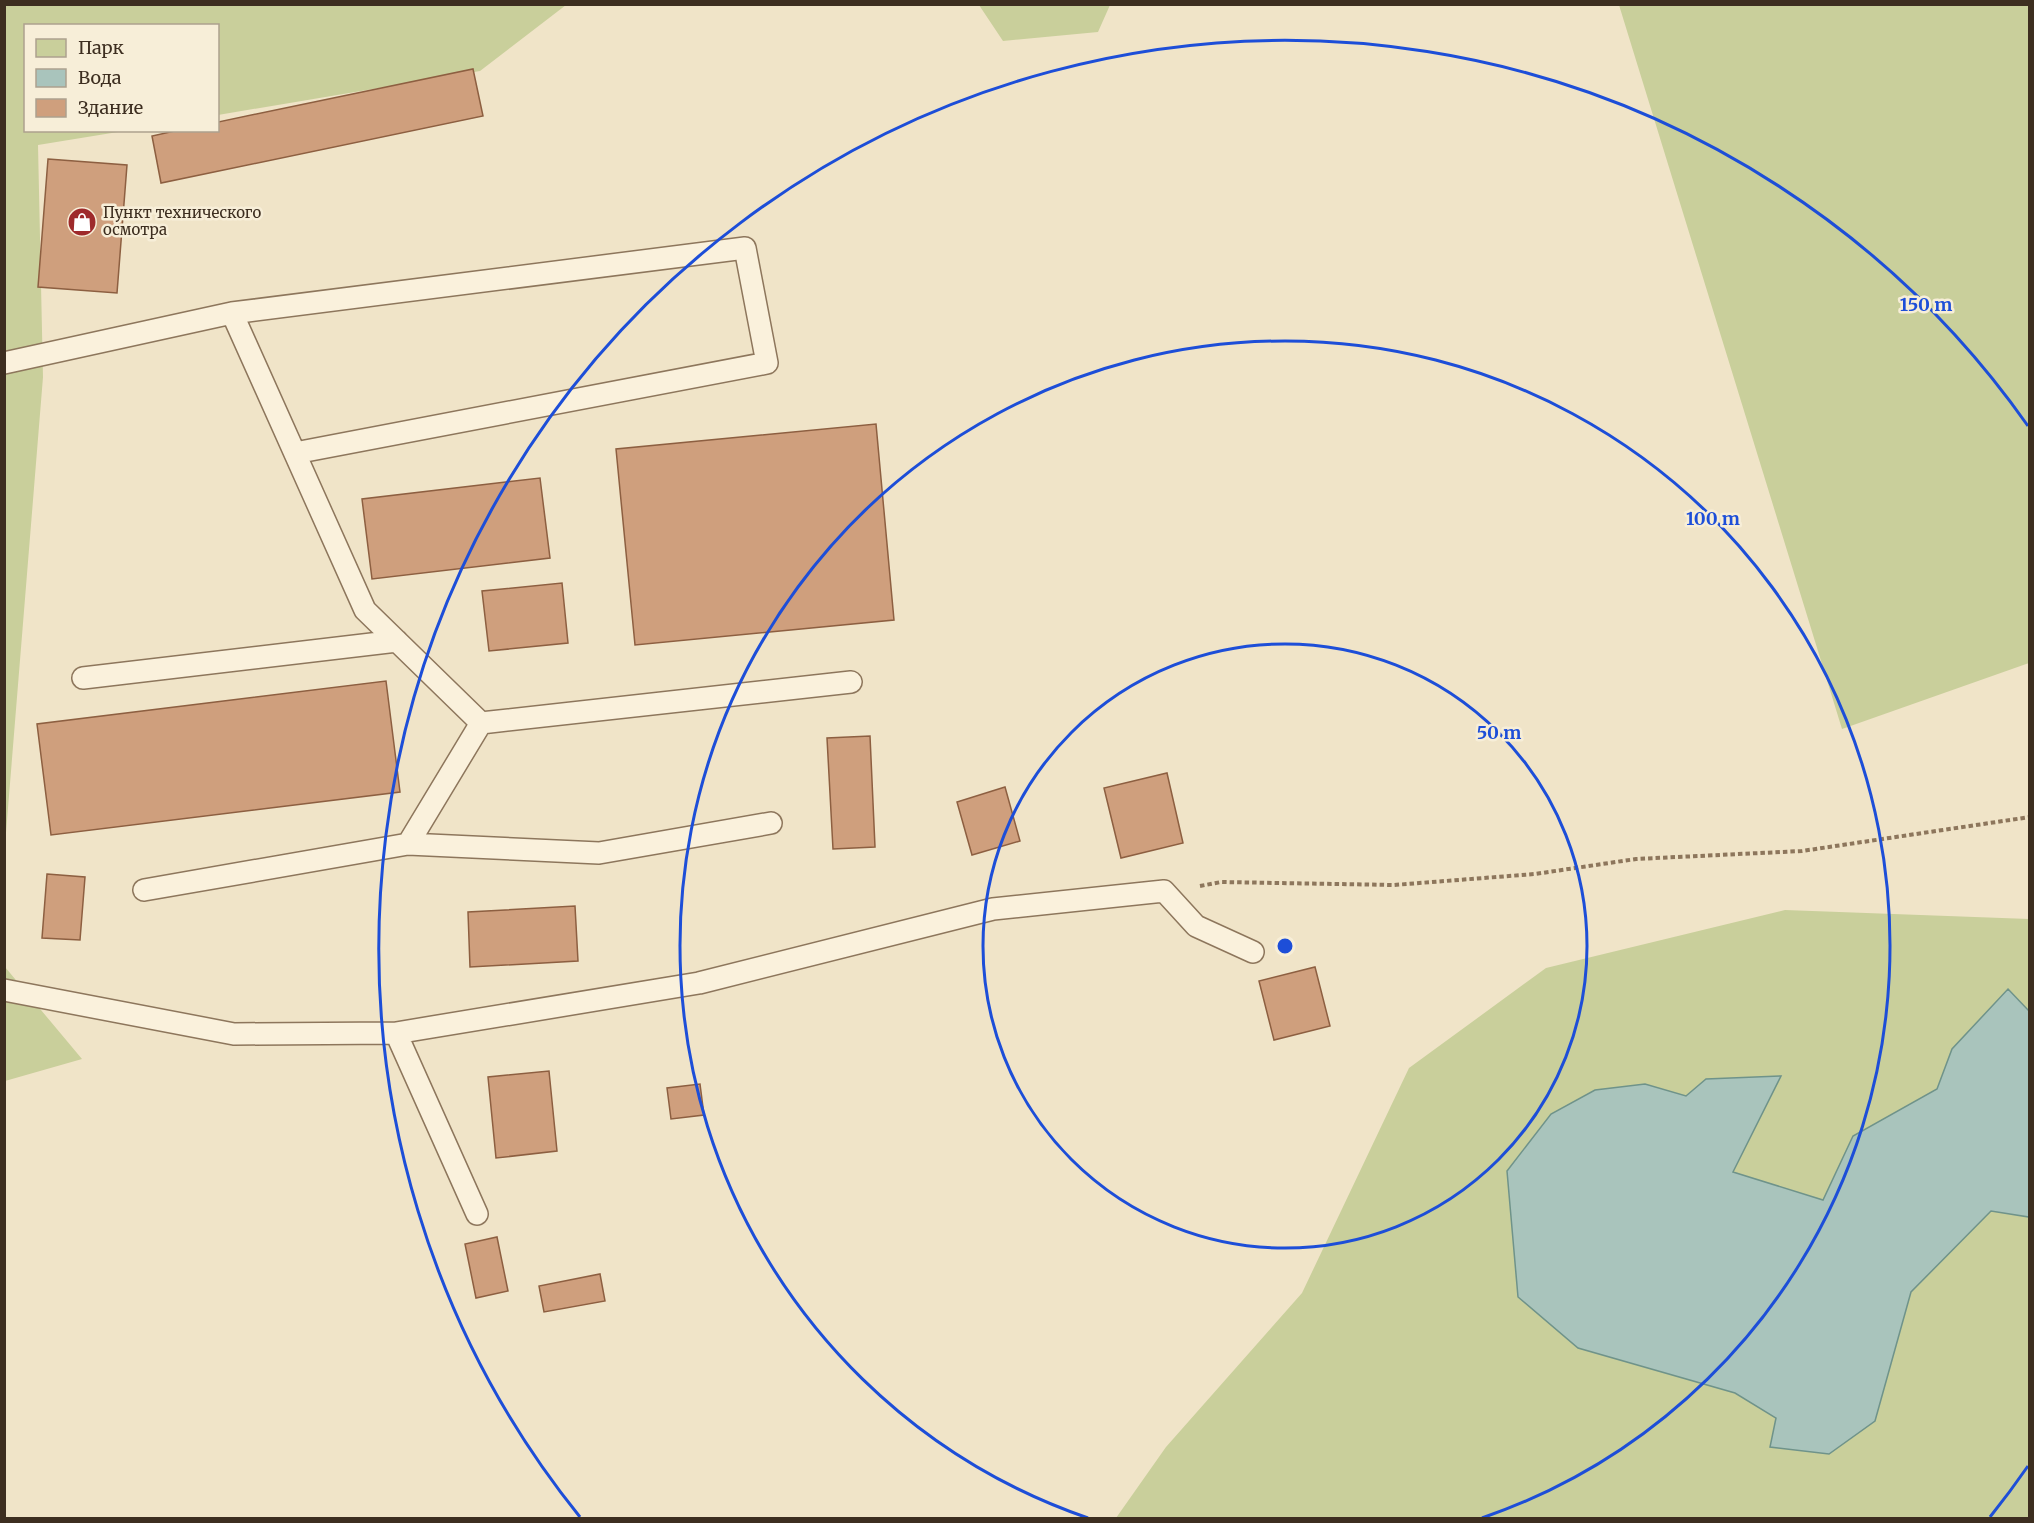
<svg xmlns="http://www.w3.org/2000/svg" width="2034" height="1523" viewBox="0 0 2034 1523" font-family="Merriweather,serif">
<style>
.green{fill:#c9cf9b}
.water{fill:#a9c4bc;stroke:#6f938a;stroke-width:1.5}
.building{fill:#cf9f7d;stroke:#8d5f41;stroke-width:1.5}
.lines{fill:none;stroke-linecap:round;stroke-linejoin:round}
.lane-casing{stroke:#8d765c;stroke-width:24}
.path{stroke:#8d765c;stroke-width:4;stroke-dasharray:4.5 3;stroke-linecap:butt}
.lane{stroke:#faf1dc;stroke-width:21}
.ring{fill:none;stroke:#1d4ed8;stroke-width:3}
.labels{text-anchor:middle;stroke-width:5;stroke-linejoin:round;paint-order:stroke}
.poi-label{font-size:15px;fill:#3d2e20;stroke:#f7eed8;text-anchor:start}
.centre{fill:#1d4ed8;stroke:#f7eed8;stroke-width:3}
.ring-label{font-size:18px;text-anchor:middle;font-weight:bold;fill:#1d4ed8;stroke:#f7eed8;stroke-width:5;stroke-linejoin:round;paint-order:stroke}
</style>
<rect width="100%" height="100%" fill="#f0e4c8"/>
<path class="green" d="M5,5H566L480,71L218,115V26H26V130L124,131L38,145L43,377L5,845Z
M979,5H1110L1098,32L1003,41Z
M1619,5H2029V663L1842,729Z
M1785,910L2029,919V1518H1116L1166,1447L1302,1293L1409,1068L1546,968Z
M5,967L82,1059L5,1081Z"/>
<path class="water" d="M2008,989L2029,1011V1217L1991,1211L1911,1292L1875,1421L1829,1454L1770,1447L1776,1418L1735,1393L1578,1348L1518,1297L1507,1171L1551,1114L1595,1090L1645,1084L1686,1096L1706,1079L1781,1076L1733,1172L1823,1200L1853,1136L1937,1089L1952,1049Z"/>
<path class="building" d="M473,69L483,116L161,183L152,136L179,130H218V122Z
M48,159L127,165L117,293L38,287Z
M876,424L894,620L635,645L616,449Z
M540,478L550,558L372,579L362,499Z
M562,583L568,643L489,651L482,591Z
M386,681L400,792L51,835L37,724Z
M870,736L875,847L833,849L827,738Z
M1167,773L1183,843L1121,858L1104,788Z
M1005,787L1020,841L972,855L957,802Z
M47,874L85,877L80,940L42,938Z
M575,906L578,961L470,967L468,912Z
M1315,967L1330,1026L1274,1040L1259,981Z
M549,1071L557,1151L496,1158L488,1077Z
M700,1084L704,1115L671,1119L667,1088Z
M497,1237L508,1291L476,1298L465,1244Z
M600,1274L605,1301L544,1312L539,1286Z"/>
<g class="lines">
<g class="lane-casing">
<path id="lane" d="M232,313L365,610L481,723
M4,363L232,313L745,248L767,363L295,453
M83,678L397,641
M408,844L481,723L851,682
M144,890L408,844L599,853L771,823
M4,990L234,1034L396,1033L699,983L993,909L1164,891L1196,926L1253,952
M396,1033L477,1214"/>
</g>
<path class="path" d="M1200,886L1221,882L1394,885L1535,874L1636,859L1802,851L2030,817"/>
<use href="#lane" class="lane"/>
</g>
<g class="ring">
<circle cx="1285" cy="946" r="302"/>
<path d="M1088 1518A605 605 0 1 1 1482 1518"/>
<path d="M2028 1466A907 907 0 0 1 1990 1517M580 1517A907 907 0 1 1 2028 426"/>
</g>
<defs>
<g id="shop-disc" transform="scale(1.5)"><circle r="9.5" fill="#9e2a2b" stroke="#f7eed8"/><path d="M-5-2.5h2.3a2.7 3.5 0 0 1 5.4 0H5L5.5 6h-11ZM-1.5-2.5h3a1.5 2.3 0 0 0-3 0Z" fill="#fff"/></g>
</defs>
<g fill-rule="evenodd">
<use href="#shop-disc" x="82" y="222"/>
</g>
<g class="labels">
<g class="poi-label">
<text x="103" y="218">Пункт технического<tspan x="103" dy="17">осмотра</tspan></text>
</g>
</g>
<circle cx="1285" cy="946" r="9" class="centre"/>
<g class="ring-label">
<text x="1926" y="311">150 m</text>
<text x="1713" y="525">100 m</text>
<text x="1499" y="739">50 m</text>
</g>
<rect width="2034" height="1523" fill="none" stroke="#3d2e20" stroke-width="12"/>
<rect x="24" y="24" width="195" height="108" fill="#f7eed8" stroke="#ada18e" stroke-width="1.5"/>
<rect x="36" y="39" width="30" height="18" fill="#c9cf9b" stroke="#ada18e" stroke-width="1.5"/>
<text x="78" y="54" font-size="18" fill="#3d2e20">Парк</text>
<rect x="36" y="69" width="30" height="18" fill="#a9c4bc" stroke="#ada18e" stroke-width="1.5"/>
<text x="78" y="84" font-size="18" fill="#3d2e20">Вода</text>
<rect x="36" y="99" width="30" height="18" fill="#cf9f7d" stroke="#ada18e" stroke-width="1.5"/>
<text x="78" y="114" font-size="18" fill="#3d2e20">Здание</text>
</svg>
